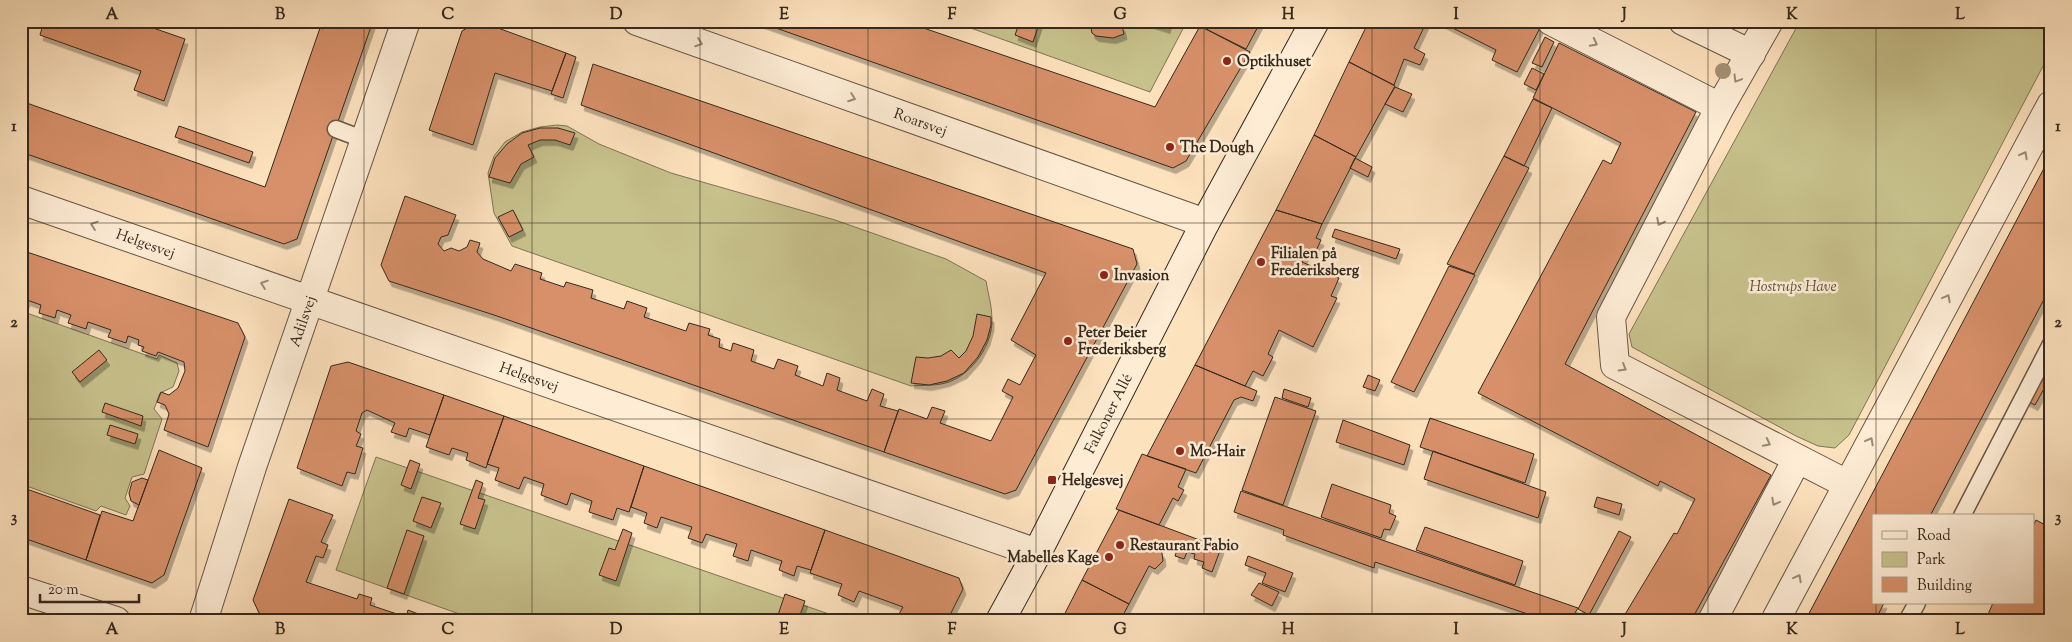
<svg xmlns="http://www.w3.org/2000/svg" width="2072" height="642" viewBox="0 0 2072 642" font-family="'Sorts Mill Goudy',serif">
<style>
.green{fill:#c7c18c;stroke:#7e7554}
.building{fill:#d79069;stroke:#35291c;filter:url(#shadow)}
.lines{fill:none;stroke-linecap:round;stroke-linejoin:round}
.lane-casing{stroke:#675744;stroke-width:19}
.street-casing{stroke:#675744;stroke-width:30}
.secondary-casing{stroke:#35291c;stroke-width:30}
.lane{stroke:#feecd5;stroke-width:16}
.street{stroke:#feecd5;stroke-width:28}
.secondary{stroke:#feecd5;stroke-width:28}
.tree{fill:#a39174}
.oneway{stroke:#9a8a78}
.grid{fill:none;stroke:#35291c;stroke-width:1;stroke-opacity:0.55}
.poi-dot{fill:#8f2418;stroke:#feecd5;stroke-width:2}
.labels{text-anchor:middle;stroke-width:5;stroke-linejoin:round;paint-order:stroke}
.poi-label{font-size:15px;font-weight:bold;fill:#35291c;stroke:#feecd5;text-anchor:start}
.street-label{font-size:15px;fill:#35291c;stroke:#feecd5}
.park-label{font-size:15px;font-style:italic;fill:#5a4f38;stroke:#feecd5}
.neatline{fill:none;stroke:#35291c;stroke-width:2}
.grid-label{font-size:16px;text-anchor:middle;font-weight:bold;fill:#35291c}
</style>
<defs>
<filter id="shadow"><feDropShadow dx="3" dy="5.5" stdDeviation="0" flood-color="#0004"/></filter>
</defs>
<rect width="100%" height="100%" fill="#fde2be"/>
<filter id="stains"><feTurbulence type="fractalNoise" baseFrequency=".004" numOctaves="4"/><feColorMatrix values="0 0 0 0 .2 0 0 0 0 .09 0 0 0 0 .02 0 0 0 .5 -.17"/></filter>
<radialGradient id="worn" r=".72"><stop offset=".6" stop-color="#630" stop-opacity="0"/><stop offset="1" stop-color="#630" stop-opacity=".3"/></radialGradient>
<path class="green" d="M951,21H1187L1150,92Z
M1800,21H2051V51L1849,435L1835,448L1818,446L1796,436L1632,347L1629,334Z
M557,125L567,126L599,144L671,173L835,220L946,259L986,281C988,293 992,306 992,319C993,344 973,373 949,382C938,386 923,385 911,386L512,246L494,213L488,173L494,156L505,142L522,132L540,127Z
M21,311L157,359L159,355L177,363L179,371L173,387L160,393L154,409L162,419L144,474L132,477L125,498L130,506L126,515L101,506L96,511L21,484Z
M376,457L849,621H479L336,570Z"/>
<path class="building" d="M44,21H133L185,39L164,101L134,90L141,71L40,35Z
M327,21H373L297,239L284,244L21,152V101L265,187L320,28L323,29Z
M479,21L566,53L552,91L495,73L473,145L429,130L462,31Z
M756,21H903L1155,107L1200,26L1250,52L1186,161L1173,168Z
M1020,21H1040L1033,42L1015,35Z
M1145,21H1169L1167,28Z
M1202,21H1261L1246,49L1200,26Z
M1369,21H1427L1414,48L1425,54L1420,65L1404,59L1394,85L1349,62Z
M1439,21H1527L1540,28L1517,72L1492,60L1496,50Z
M1104,22L1122,26L1124,34L1113,38L1096,36L1092,33L1091,27L1095,23Z
M1545,37L1554,42L1542,67L1532,63Z
M1559,43L1696,112L1565,364L1771,475L1691,621H1621L1674,533L1677,534L1695,499L1660,481L1658,486L1478,393L1603,160L1611,164L1621,143L1533,98Z
M566,53L576,57L563,98L551,94Z
M1349,62L1395,86L1356,157L1314,135Z
M593,64L1133,249L1137,264L1016,490L1005,494L884,452L899,409L927,419L932,407L945,411L940,423L991,441L1013,397L1002,391L1008,379L1020,385L1036,355L1011,340L1046,273L581,105Z
M1532,68L1544,74L1536,90L1524,84Z
M1395,87L1412,94L1403,112L1385,104Z
M1533,99L1552,108L1524,166L1504,156Z
M179,126L253,152L249,163L175,137Z
M540,128H558L575,133L570,145L555,140H540L528,145L534,157L521,164L510,183L489,177L495,158L507,144L522,133Z
M1314,135L1356,157L1322,224L1276,210Z
M2051,155V286L1930,516H1873V603H1884L1875,621H1805Z
M1504,156L1529,168L1474,274L1447,264Z
M1355,158L1372,167L1368,177L1350,168Z
M405,196L456,215L448,235L441,237L438,244L444,251L451,248L459,251L467,247L470,240L480,243L477,252L483,259L511,271L515,264L542,273L540,279L564,287L566,282L593,290L591,298L624,309L627,301L647,308L644,317L686,331L689,323L710,329L708,335L720,339L719,347L731,351L733,343L754,350L751,361L774,369L778,359L798,366L795,375L823,386L827,373L840,378L837,390L867,401L872,389L884,394L880,406L898,411L884,452L497,316L389,281L381,265Z
M513,210L523,230L509,237L498,217Z
M1276,210L1322,224L1316,238L1321,240L1315,253L1308,250L1302,262L1339,278L1331,296L1337,298L1313,347L1279,330L1268,354L1273,357L1263,376L1253,371L1245,386L1195,365Z
M1335,229L1400,249L1396,259L1332,237Z
M21,250L238,323L245,337L208,447L164,430L169,414L165,405L157,402L161,392L169,395L178,388L185,371L184,362L158,352L156,356L142,351L144,347L138,345L139,340L128,336L126,343L108,337L111,330L88,322L86,329L68,323L71,315L57,310L55,318L39,313L41,305L27,300L24,308L21,307Z
M1449,266L1475,275L1414,392L1391,382Z
M977,314L991,317V325L987,340L978,357L964,373L947,381L929,385L911,383L916,357L928,358L941,356L951,350L959,358L966,351L973,336Z
M99,350L107,360L80,382L72,372Z
M2051,352V376L2035,405L2025,400Z
M348,362L444,395L430,435L409,428L406,437L391,432L395,423L367,410L362,413L356,431L361,434L356,446L363,448L355,474L347,472L342,486L297,468L331,366Z
M1195,365L1257,391L1253,401L1241,397L1234,400L1196,473L1147,456Z
M1368,375L1380,380L1375,391L1363,387Z
M1284,389L1311,398L1308,407L1282,398Z
M444,395L504,416L486,468L466,460L468,453L452,448L449,455L426,447Z
M1275,397L1316,411L1283,505L1242,490Z
M105,403L143,416L141,426L102,412Z
M504,416L644,466L629,512L617,508L613,520L589,512L592,501L571,493L567,505L541,495L544,484L524,477L519,489L495,480L499,468L487,464Z
M1430,418L1534,454L1525,483L1420,447Z
M1343,420L1410,445L1404,465L1336,442Z
M110,425L138,434L135,444L107,435Z
M159,450L202,468L164,575L152,583L86,560L102,511L133,521Z
M1433,451L1546,492L1538,518L1424,479Z
M1142,454L1186,469L1178,487L1184,490L1178,501L1173,498L1159,525L1116,509Z
M410,460L420,464L411,489L401,485Z
M644,466L825,530L811,570L797,566L794,576L779,570L782,561L751,550L748,561L733,556L737,544L706,534L702,543L688,538L692,527L661,517L657,528L644,523L647,513L631,507Z
M142,478L148,480L139,505L131,501L129,493L132,482Z
M476,480L483,483L478,498L485,500L475,529L460,524Z
M1332,484L1391,505L1389,513L1396,516L1390,530L1384,529L1381,538L1321,517Z
M21,487L100,515L86,560L21,537Z
M1241,491L1578,608L1570,621H1548L1375,562L1374,568L1283,535L1284,530L1234,512Z
M422,497L441,503L431,528L413,521Z
M1597,497L1622,504L1619,515L1594,507Z
M289,499L333,515L321,542L328,545L323,558L316,556L306,582L357,599L359,594L372,598L370,605L406,617L408,610L421,615L419,621H279L259,613L253,600Z
M1119,510L1221,548L1212,572L1202,568L1204,562L1194,559L1195,554L1187,552L1184,559L1175,556L1178,547L1161,542L1158,549L1162,553L1163,561L1155,569L1149,566L1129,604L1082,580Z
M2036,520L2051,528V599L2039,621H1985L1993,603H2033V526Z
M1425,527L1523,561L1515,585L1416,550Z
M623,529L632,533L616,581L599,575L609,548L615,550Z
M407,530L424,536L404,594L387,588Z
M825,530L959,578L963,589L947,621H895L903,607L859,591L854,602L838,595L842,584L810,573Z
M1619,531L1631,537L1589,615L1578,609Z
M1248,556L1293,573L1285,592L1262,583L1266,573L1245,565Z
M1082,580L1129,604L1120,621H1061Z
M1259,583L1279,592L1272,606L1251,595Z
M785,594L805,601L798,621H776Z"/>
<g class="lines">
<g class="lane-casing">
<path id="lane" d="M336,129L365,140
M1962,516L2051,344
M1907,621L1917,603"/>
</g>
<g class="street-casing">
<g id="street">
<path id="s1" d="M637,21L1205,223"/>
<path d="M1551,21L1720,107"/>
<path d="M1683,21L1751,54"/>
<path d="M1769,21L1720,107L1611,317L1615,365L1847,484"/>
<path id="s2" d="M21,200L1037,553"/>
<path d="M21,590L116,621"/>
<path id="s3" d="M203,621L252,467L406,21"/>
<path d="M1712,621L1797,459"/>
<path d="M1775,621L2051,105"/>
</g>
</g>
<g class="secondary-casing">
<g id="secondary">
<path id="s4" d="M1000,621L1037,553L1205,223L1315,21"/>
</g>
</g>
<use href="#lane" class="lane"/>
<use href="#street" class="street"/>
<use href="#secondary" class="secondary"/>
</g>
<circle class="tree" cx="1723" cy="71" r="8"/>
<defs><path id="oneway-chevron" d="M-2-3.5L2.5 0L-2 3.5" fill="none" stroke-width="1.6" stroke-linecap="round" stroke-linejoin="round" transform="scale(1.25)"/></defs>
<g class="oneway">
<use href="#oneway-chevron" transform="translate(699 43) rotate(20)"/>
<use href="#oneway-chevron" transform="translate(1594 43) rotate(27)"/>
<use href="#oneway-chevron" transform="translate(1737 79) rotate(121)"/>
<use href="#oneway-chevron" transform="translate(852 98) rotate(20)"/>
<use href="#oneway-chevron" transform="translate(2024 155) rotate(-62)"/>
<use href="#oneway-chevron" transform="translate(1660 222) rotate(117)"/>
<use href="#oneway-chevron" transform="translate(94 225) rotate(-161)"/>
<use href="#oneway-chevron" transform="translate(264 284) rotate(-161)"/>
<use href="#oneway-chevron" transform="translate(1947 298) rotate(-62)"/>
<use href="#oneway-chevron" transform="translate(1623 368) rotate(30)"/>
<use href="#oneway-chevron" transform="translate(1870 441) rotate(-62)"/>
<use href="#oneway-chevron" transform="translate(1767 443) rotate(27)"/>
<use href="#oneway-chevron" transform="translate(1775 502) rotate(118)"/>
<use href="#oneway-chevron" transform="translate(1798 578) rotate(-62)"/>
</g>
<path class="grid" d="M196,21V621M364,21V621M532,21V621M700,21V621M868,21V621M1036,21V621M1204,21V621M1372,21V621M1540,21V621M1708,21V621M1876,21V516M21,223H2051M21,419H2051M1876,603V621"/>
<g class="poi-dot">
<circle cx="1227" cy="61" r="5"/>
<circle cx="1170" cy="147" r="5"/>
<circle cx="1261" cy="262" r="5"/>
<circle cx="1104" cy="275" r="5"/>
<circle cx="1068" cy="341" r="5"/>
<circle cx="1180" cy="451" r="5"/>
<rect x="1047" y="475" width="10" height="10" rx="2.5"/>
<circle cx="1120" cy="545" r="5"/>
<circle cx="1109" cy="557" r="5"/>
</g>
<g class="labels">
<g class="poi-label">
<text x="1237" y="66">Optikhuset</text>
<text x="1180" y="152">The Dough</text>
<text x="1271" y="258">Filialen på<tspan x="1271" dy="17">Frederiksberg</tspan></text>
<text x="1114" y="280">Invasion</text>
<text x="1078" y="337">Peter Beier<tspan x="1078" dy="17">Frederiksberg</tspan></text>
<text x="1190" y="456">Mo-Hair</text>
<text x="1062" y="485">Helgesvej</text>
<text x="1130" y="550">Restaurant Fabio</text>
<text x="1099" y="562" text-anchor="end">Mabelles Kage</text>
</g>
<g class="street-label">
<text dy="5" stroke="none"><textPath href="#s1" startOffset="301">Roarsvej</textPath></text>
<text dy="5" stroke="none"><textPath href="#s2" startOffset="132">Helgesvej</textPath></text>
<text dy="5" stroke="none"><textPath href="#s3" startOffset="316">Adilsvej</textPath></text>
<text dy="5" stroke="none"><textPath href="#s2" startOffset="538">Helgesvej</textPath></text>
<text dy="5" stroke="none"><textPath href="#s4" startOffset="234">Falkoner Allé</textPath></text>
</g>
<g class="park-label">
<text x="1793" y="291">Hostrups Have</text>
</g>
</g>
<rect width="2072" height="642" fill="none" stroke="#fde2be" stroke-width="55"/>
<rect x="1872" y="514" width="162" height="90" fill="#feecd5" stroke="#ae9e8b"/>
<rect x="1882" y="531" width="25" height="8" fill="#feecd5" stroke="#ae9e8b"/>
<text x="1917" y="540" font-size="15" fill="#35291c">Road</text>
<rect x="1882" y="552" width="25" height="15" fill="#c7c18c" stroke="#ae9e8b"/>
<text x="1917" y="564" font-size="15" fill="#35291c">Park</text>
<rect x="1882" y="577" width="25" height="15" fill="#d79069" stroke="#ae9e8b"/>
<text x="1917" y="590" font-size="15" fill="#35291c">Building</text>
<path d="M40 594v8h99v-8" fill="none" stroke="#35291c" stroke-width="2.5"/>
<text x="48" y="594" font-size="15" fill="#35291c" stroke="#feecd5" stroke-width="4" paint-order="stroke">20 m</text>
<rect x="28" y="28" width="2016" height="586" class="neatline"/>
<g class="grid-label">
<text x="112" y="19">A</text>
<text x="280" y="19">B</text>
<text x="448" y="19">C</text>
<text x="616" y="19">D</text>
<text x="784" y="19">E</text>
<text x="952" y="19">F</text>
<text x="1120" y="19">G</text>
<text x="1288" y="19">H</text>
<text x="1456" y="19">I</text>
<text x="1624" y="19">J</text>
<text x="1792" y="19">K</text>
<text x="1960" y="19">L</text>
<text x="14" y="131">1</text>
<text x="2058" y="131">1</text>
<text x="14" y="327">2</text>
<text x="2058" y="327">2</text>
<text x="14" y="522">3</text>
<text x="2058" y="522">3</text>
<text x="112" y="634">A</text>
<text x="280" y="634">B</text>
<text x="448" y="634">C</text>
<text x="616" y="634">D</text>
<text x="784" y="634">E</text>
<text x="952" y="634">F</text>
<text x="1120" y="634">G</text>
<text x="1288" y="634">H</text>
<text x="1456" y="634">I</text>
<text x="1624" y="634">J</text>
<text x="1792" y="634">K</text>
<text x="1960" y="634">L</text>
</g>
<rect width="100%" height="100%" filter="url(#stains)"/>
<rect width="100%" height="100%" fill="url(#worn)"/>
</svg>
